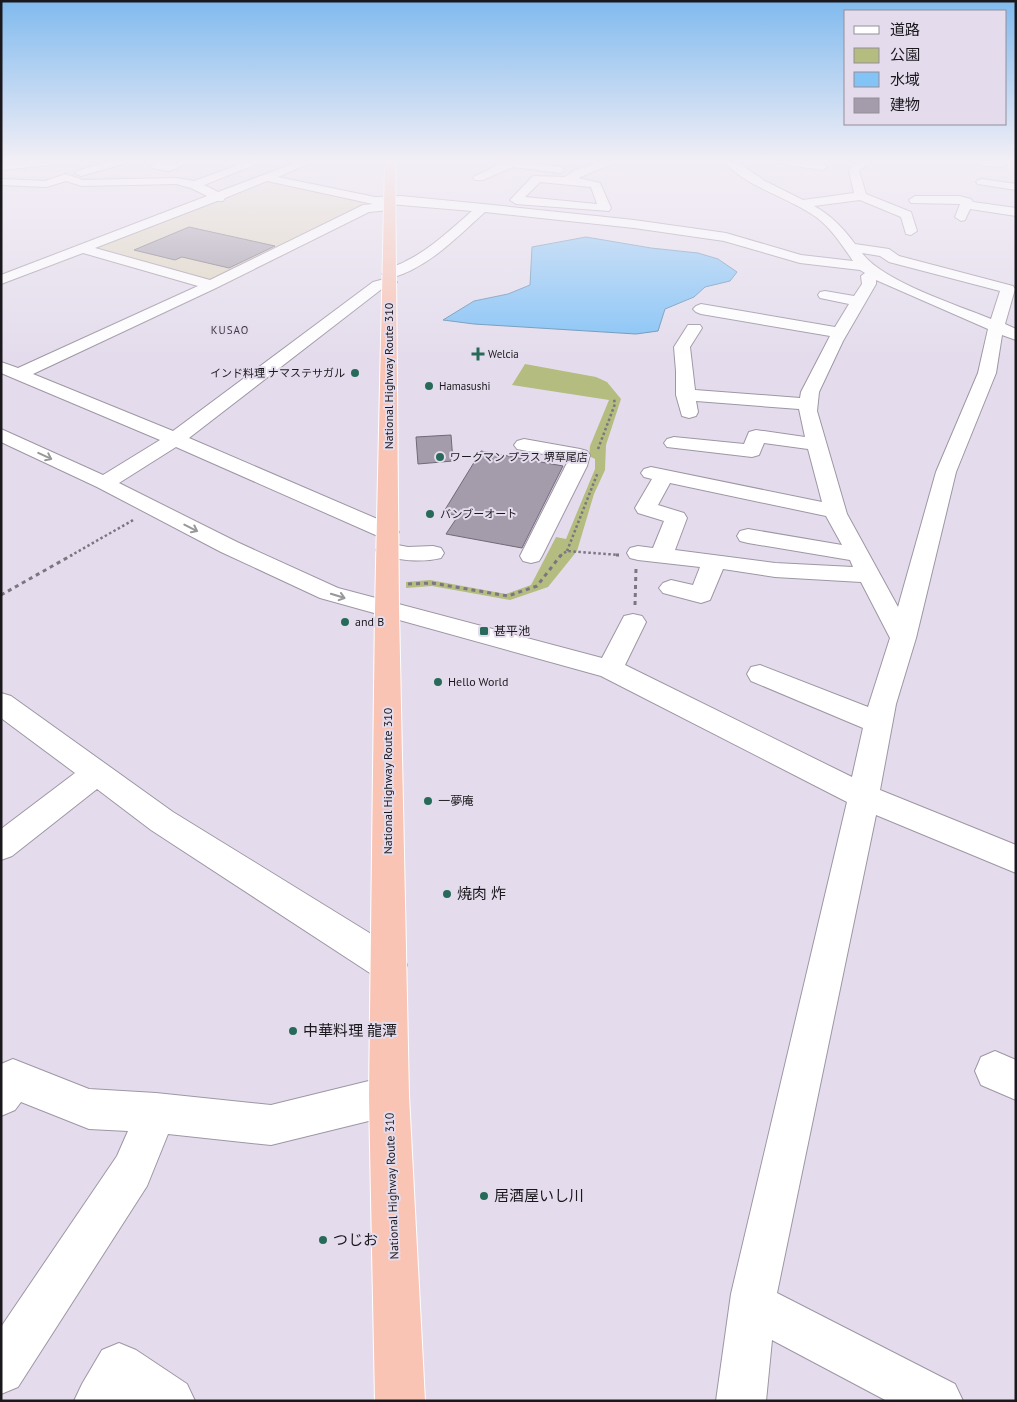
<svg xmlns="http://www.w3.org/2000/svg" width="1017" height="1402" viewBox="0 0 1017 1402" font-family="'PT Sans','Noto Sans JP',sans-serif">
<style>
.education{fill:#ded5c0}
.green{fill:#b4bc7f}
.water{fill:#84c3f6;stroke:#6490b5}
.building{fill:#a49cab;stroke:#716977}
.lines{fill:none;stroke-linecap:round;stroke-linejoin:round}
.minor-casing{stroke:#9e96a4;stroke-width:2}
.highway-casing{stroke:#fff;stroke-width:2}
.path-far1{stroke:#7c7681;stroke-width:2.5;stroke-dasharray:2.5 2.5;stroke-linecap:butt}
.path{stroke:#7c7681;stroke-width:3;stroke-dasharray:4 4;stroke-linecap:butt}
.minor{fill:#fff;fill-rule:evenodd}
.highway{fill:#f9c4b4;fill-rule:evenodd}
.oneway{stroke:#989799}
.poi-dot{fill:#286a59;stroke:#e4dcec;stroke-width:2}
.labels{text-anchor:middle;stroke-width:4;stroke-linejoin:round;paint-order:stroke}
.far-neighbourhood-label{font-size:11px;letter-spacing:1px;fill:#403945;stroke:#e4dcec}
.far-poi-label{font-size:11px;fill:#1b181d;stroke:#e4dcec;text-anchor:start}
.street-label{font-size:12px;fill:#1b181d;stroke:#e4dcec}
.poi-label{font-size:12px;fill:#1b181d;stroke:#e4dcec;text-anchor:start}
.near-poi-label{font-size:15px;fill:#1b181d;stroke:#e4dcec;text-anchor:start}
</style>
<rect width="100%" height="100%" fill="#e4dcec"/>
<path class="education" d="M270,181L376,204L213,280H205L96,250V248Z"/>
<path class="green" d="M525,364L596,377L607,382L621,399L606,445L605,470L594,494L577,551L548,587L510,600L432,586L406,588V582L430,580L506,594L531,585L556,537L566,539L595,469V459L589,456L590,446L609,400L512,385Z"/>
<path class="water" d="M586,237L651,248L698,253L718,259L737,272L730,281L705,287L694,297L665,309L658,331L636,334L474,324L443,320L474,301L508,294L530,285L532,247Z"/>
<path class="building" d="M189,227L275,246L229,268L182,257L175,260L134,250Z
M451,435L453,461L418,464L416,437Z
M481,451L563,466L522,548L446,534L458,516L443,513Z"/>
<g class="lines">
<g class="minor-casing">
<path id="minor" d="M25,161H63L58,164L1,170V164Z
M110,161H128L127,163L81,176L75,173L77,171Z
M158,161H173L172,163L192,161L169,171L152,168L151,166Z
M249,161H265L204,185L218,192L300,161H315L278,177L375,197L401,196L483,204L634,220L726,233L801,255L853,261C842,245 831,228 816,217C788,197 746,187 723,161H736L765,181L803,200L854,193L849,171C854,161 861,161 871,161L859,171L866,194L911,212L917,231L911,235L906,234L901,217L860,200L814,206C831,215 844,229 855,244L889,249L899,256L1013,286L1015,289L1005,324L1016,329V340L1002,335L996,373L956,472L916,638L896,704L880,790L1016,845V873L876,815L777,1293L955,1384L963,1401H887L772,1340L766,1401H716L731,1294L847,802L601,676L320,598L221,552L97,487L1,442V429L103,475L160,440L1,373V362L18,368L198,286L83,253L1,284V275L207,196L191,188L176,184L82,186L66,181L46,187L1,185V179L45,181L66,174L83,180L176,178L194,181ZM267,181L373,204L363,205L210,280L95,248L217,201H223L225,198ZM389,204L472,211C451,229 431,249 406,261C399,265 387,268 382,274L388,278L373,282L173,431L33,374L216,288L369,212L390,210L392,207ZM485,212L634,228L724,241L800,263L860,270L865,273L861,276L862,284L854,296L825,291L820,292L818,295L820,298L849,304L835,327L701,304L696,306L693,309L696,312L701,314L830,336L801,392L800,398L695,390L690,347L702,328L700,325H688L674,347L676,371V395L682,416L689,418L696,416L698,412L696,401L799,409L805,437L756,430L749,432L744,444L674,437L667,439L664,443L667,447L752,457L759,455L764,443L808,449L822,502L651,467L644,469L641,473L644,477L652,479L635,508L638,513L664,521L653,548L638,546L630,548L627,553L630,558L638,560L700,567L693,585L671,580L663,583L659,588L663,593L701,603L710,600L723,569L775,577L861,582L890,638L868,707L760,665L751,667L747,674L751,681L863,728L852,777L625,665L646,622L642,616L633,614L624,616L602,658L338,588L237,542L119,483L176,447L380,537L388,539L396,537L399,532L396,527L189,438L383,288L395,285L397,282L391,278C428,268 457,237 485,212ZM862,253L880,256L889,262L1000,291L991,319C957,305 882,281 862,253ZM876,280L988,329L978,373L936,472L898,607L847,514L817,411L819,392L843,341L876,284ZM670,483L826,516L842,545L748,529L740,531L737,536L740,541L748,543L850,560L853,567L775,563L675,550L687,518L684,513L658,505Z
M490,161H520L560,167L565,170L560,173L513,167L483,180H475L473,178L475,176L498,165Z
M603,161H620L578,178L600,183L611,208L609,211L516,204L510,200L533,176L565,177L573,171ZM540,182L591,187L597,204L525,197Z
M773,161H812L826,165L827,167L822,170C812,168 778,165 773,161Z
M973,161H1008L1009,163C1003,169 980,167 973,161Z
M982,179L1016,184V190L978,184L976,182L978,180Z
M915,196H959L971,199L973,202L1016,208V216L970,209L965,220L961,221L955,217L960,204L911,203L909,200Z
M524,439L580,449L587,451L590,455L587,466L542,556L539,561L531,563L523,561L520,556L569,459L517,449L514,445L517,441Z
M387,543L408,547L433,546L441,548L444,553L441,558C420,563 400,560 379,555L376,550L379,545Z
M1,693L11,696L173,812L402,953L407,965L402,977L389,982L376,977L151,830L97,789L12,856L1,860V829L75,773L1,718Z
M995,1051L1016,1060V1100L981,1085L975,1071L981,1057Z
M13,1059L89,1089L156,1093L271,1105L389,1076L403,1082L409,1096L403,1110L389,1116L271,1145L168,1134L147,1186L18,1387L1,1394V1327L117,1156L128,1131L89,1129L21,1102L15,1110L1,1116V1064Z
M119,1343L136,1350L187,1384L195,1401H74L82,1384L102,1350Z"/>
</g>
<g class="highway-casing">
<path id="highway" d="M385,161H395L399,610L409,1096L425,1401H375L369,1096L375,610Z"/>
</g>
<path class="path-far1" d="M598,449L615,404L614,399
M567,551L598,472
M70,556L135,519
M560,556L567,551L619,555"/>
<path class="path" d="M616,555H619
M408,584L432,583L508,596L537,586L561,555
M1,595L72,555
M635,605L636,569"/>
<use href="#minor" class="minor"/>
<use href="#highway" class="highway"/>
</g>
<defs><path id="oneway-shaft" d="M-6 0H5M1.5-3L5.5 0L1.5 3" fill="none" stroke-width="1.6" stroke-linecap="round" stroke-linejoin="round" transform="scale(1.25)"/></defs>
<g class="oneway">
<use href="#oneway-shaft" transform="translate(45 456) rotate(25)"/>
<use href="#oneway-shaft" transform="translate(191 528) rotate(27)"/>
<use href="#oneway-shaft" transform="translate(338 596) rotate(17)"/>
</g>
<linearGradient id="sky" x2="0" y2="1"><stop stop-color="#80baee"/><stop offset="0.45" stop-color="#f3eff6"/><stop offset="1" stop-color="#f3eff6" stop-opacity="0"/></linearGradient>
<rect width="1017" height="358" fill="url(#sky)"/>
<g class="poi-dot">
<path d="M475.5 346.5h5v5h5v5h-5v5h-5v-5h-5v-5h5z"/>
<circle cx="355" cy="373" r="5"/>
<circle cx="429" cy="386" r="5"/>
<circle cx="440" cy="457" r="5"/>
<circle cx="430" cy="514" r="5"/>
<circle cx="345" cy="622" r="5"/>
<rect x="479" y="626" width="10" height="10" rx="2.5"/>
<circle cx="438" cy="682" r="5"/>
<circle cx="428" cy="801" r="5"/>
<circle cx="447" cy="894" r="5"/>
<circle cx="293" cy="1031" r="5"/>
<circle cx="484" cy="1196" r="5"/>
<circle cx="323" cy="1240" r="5"/>
</g>
<g class="labels">
<g class="far-neighbourhood-label">
<text x="230" y="334">KUSAO</text>
</g>
<g class="far-poi-label">
<text x="488" y="358">Welcia</text>
<text x="345" y="377" text-anchor="end">インド料理 ナマステサガル</text>
<text x="439" y="390">Hamasushi</text>
<text x="450" y="461">ワークマン プラス 堺草尾店</text>
<text x="440" y="518">バンブーオート</text>
</g>
<g class="street-label">
<text transform="translate(389 376) rotate(-90)" y="4">National Highway Route 310</text>
<text transform="translate(388 781) rotate(-90)" y="4">National Highway Route 310</text>
<text transform="translate(392 1186) rotate(-92)" y="4">National Highway Route 310</text>
</g>
<g class="poi-label">
<text x="355" y="626">and B</text>
<text x="494" y="635">甚平池</text>
<text x="448" y="686">Hello World</text>
<text x="438" y="805">一夢庵</text>
</g>
<g class="near-poi-label">
<text x="457" y="899">焼肉 炸</text>
<text x="303" y="1036">中華料理 龍潭</text>
<text x="494" y="1201">居酒屋いし川</text>
<text x="333" y="1245">つじお</text>
</g>
</g>
<rect width="1017" height="1402" fill="none" stroke="#1b181d" stroke-width="5"/>
<rect x="844" y="10" width="162" height="115" fill="#e4dcec" stroke="#948e99"/>
<rect x="854" y="26" width="25" height="8" fill="#ffffff" stroke="#948e99"/>
<text x="890" y="35" font-size="15" fill="#1b181d">道路</text>
<rect x="854" y="48" width="25" height="15" fill="#b4bc7f" stroke="#948e99"/>
<text x="890" y="60" font-size="15" fill="#1b181d">公園</text>
<rect x="854" y="72" width="25" height="15" fill="#84c3f6" stroke="#948e99"/>
<text x="890" y="85" font-size="15" fill="#1b181d">水域</text>
<rect x="854" y="98" width="25" height="15" fill="#a49cab" stroke="#948e99"/>
<text x="890" y="110" font-size="15" fill="#1b181d">建物</text>
</svg>
